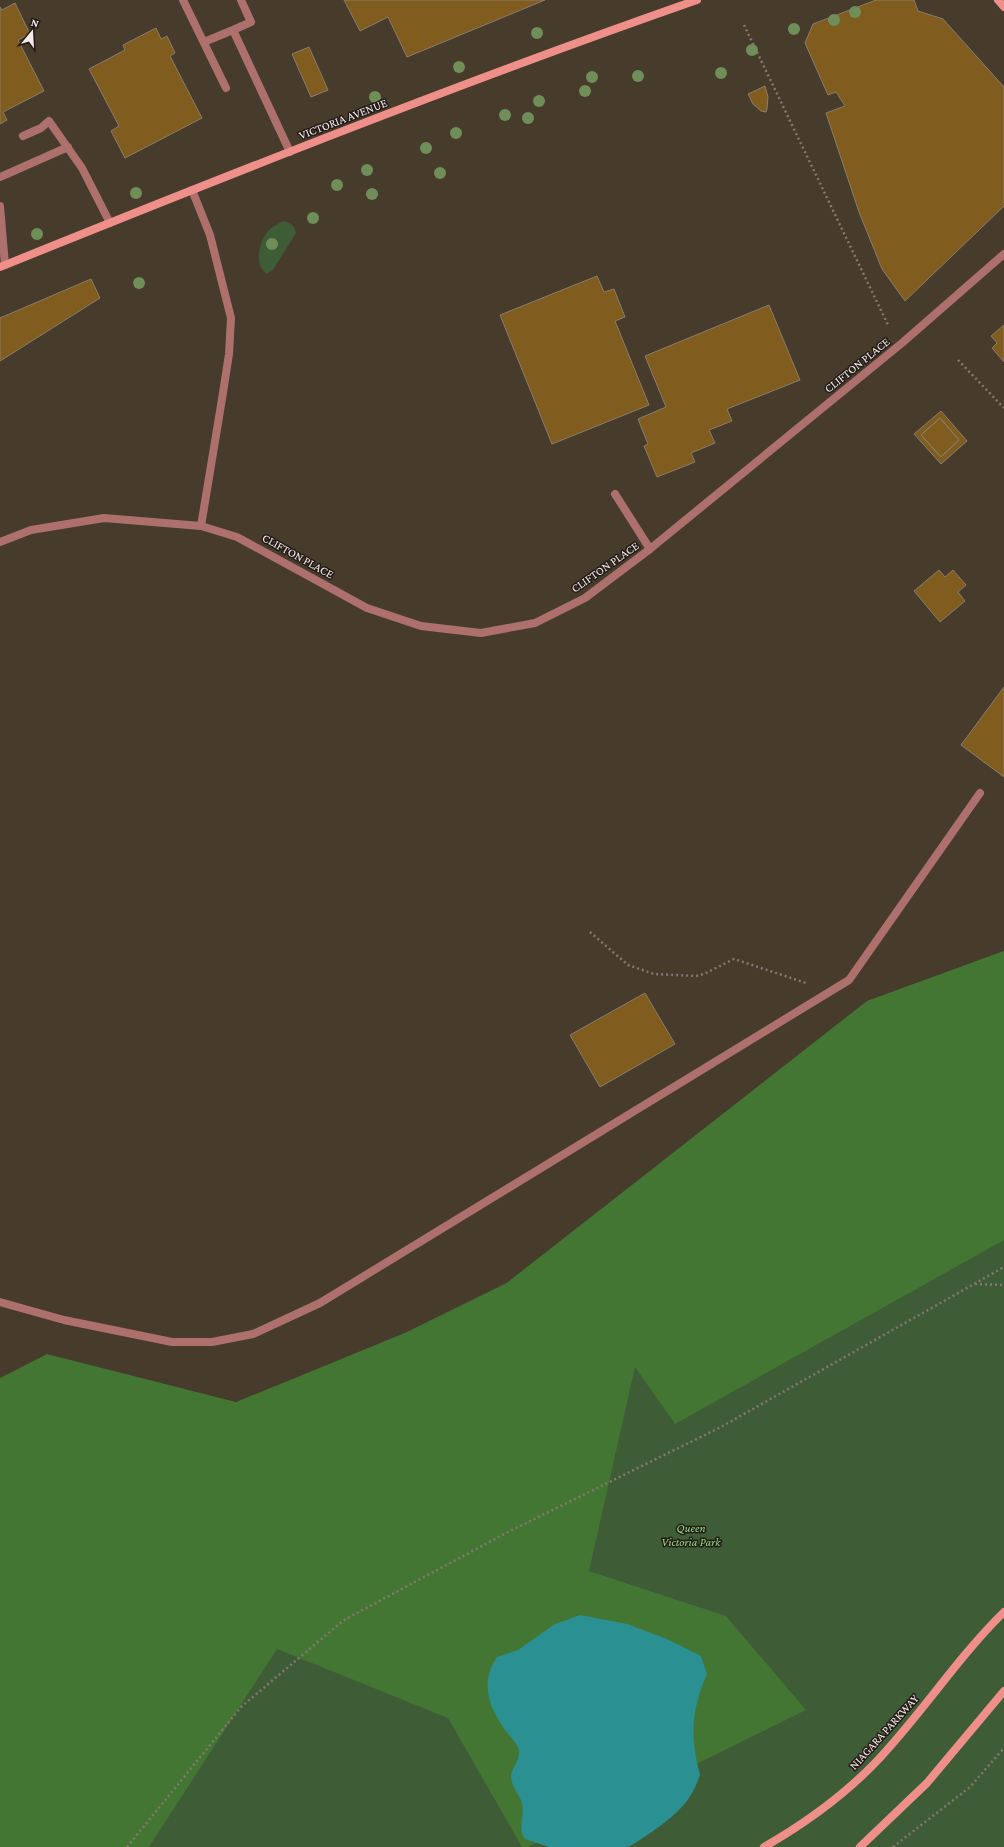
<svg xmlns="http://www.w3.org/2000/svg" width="1004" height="1847" viewBox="0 0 1004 1847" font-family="'Crimson Pro',serif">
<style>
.commercial{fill:#473b2c}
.green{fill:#3e5c35}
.forest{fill:#437633}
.water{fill:#2a9091}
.building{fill:#815c1f;stroke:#897d6d;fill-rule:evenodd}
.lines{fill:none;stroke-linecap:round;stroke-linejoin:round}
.path{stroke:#867771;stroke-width:2.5;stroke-dasharray:2 3;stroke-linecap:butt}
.lane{stroke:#ad706d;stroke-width:8}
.street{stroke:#ad706d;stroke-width:8}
.secondary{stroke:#ef8f8a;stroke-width:8}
.tree{fill:#6f8e58}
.labels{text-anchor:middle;stroke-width:3;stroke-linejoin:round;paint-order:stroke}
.street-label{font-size:12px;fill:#f6ebe6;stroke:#231b18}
.park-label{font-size:12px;font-style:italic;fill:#94da7e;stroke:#231b18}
</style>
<rect width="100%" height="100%" fill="#42312a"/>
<path class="commercial" d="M0,0H1004V951L867,1001L506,1283L407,1332L236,1402L47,1354L0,1378Z"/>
<path class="green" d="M283,221C291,223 294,225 296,233L273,270L267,274C254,267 259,243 266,234C271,227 276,225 283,221Z
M1004,951V1847H0L407,1332L506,1283L867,1001Z"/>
<path class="forest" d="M1004,951V1240L675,1424L635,1367L589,1571L726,1616L806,1710L528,1847H522L448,1718L277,1649L149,1847H0V1378L47,1354L236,1402L407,1332L507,1283L867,1001Z"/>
<path class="water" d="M580,1615L627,1624L667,1639L701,1656L707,1674C691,1711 690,1736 700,1775C697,1783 694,1791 689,1798C679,1814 645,1838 628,1847H549L525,1839C517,1828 525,1817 522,1804C520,1794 511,1787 511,1776C512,1768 519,1761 519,1753C520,1747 513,1740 509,1735C495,1717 482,1695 490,1671C491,1666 495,1661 497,1657L518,1650L555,1624Z"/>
<path class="building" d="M344,0H545L407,57L388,17L360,31Z
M876,0H914L918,11L943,19L1004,87V206L905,301L882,269L859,212L826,113L845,106L836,92L828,95L805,43L813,24Z
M15,3L30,34L18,40L44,91L3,112L7,120L0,124V7L2,10Z
M156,28L161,39L167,36L175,53L170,56L202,118L125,158L111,131L119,126L89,69L125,50L123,45Z
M309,47L328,90L311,97L292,54Z
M765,86L768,97L767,109L766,112L761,111L753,104L748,94Z
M597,276L604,292L614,289L625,317L615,321L649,405L552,444L500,315Z
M91,279L100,298L0,361V318Z
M769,305L800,380L727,409L732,421L709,430L715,443L691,453L695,462L657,477L644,446L648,444L638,419L666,407L645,356Z
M1004,325V362L992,348L997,343L991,336Z
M941,411L967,441L941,464L914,434ZM940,418L959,440L941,457L921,435Z
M940,418L959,440L941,457L921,435Z
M939,570L945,577L953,570L966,585L958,592L965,601L940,622L914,591Z
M1004,687V777L961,745Z
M645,993L675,1044L600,1087L570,1035Z"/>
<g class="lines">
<path class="path" d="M744,25L889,327
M958,360L1004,408
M590,932L628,965L654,974L696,976L704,974L734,959L806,983
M975,1284L1004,1285
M127,1847L241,1707L344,1620L508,1532L721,1427L1004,1267
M893,1847L970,1787L1004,1748"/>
<path class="lane" d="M183,0L226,88
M241,0L251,22L233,30L290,152
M204,42L233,30
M23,136L41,128L49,121L82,168L110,223
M0,177L68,147
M192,190L210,235L231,318L229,354L222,399L201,526
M0,206L5,265
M615,494L650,549
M0,1302L64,1320L172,1342H212L253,1334L320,1303L849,980L980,793"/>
<path class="street" d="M0,542L31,530L104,518L201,526L237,537L367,608L421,626L481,633L535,623L585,598L650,549L902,343L1004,254"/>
<path class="secondary" d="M998,0L1004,7
M0,267C231,174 462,82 697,0
M764,1847C804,1824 843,1796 875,1763C921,1715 957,1658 1004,1612
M860,1847L927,1783L1004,1691"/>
</g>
<g class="tree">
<circle cx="855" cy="12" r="6"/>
<circle cx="834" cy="20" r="6"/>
<circle cx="794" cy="29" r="6"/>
<circle cx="537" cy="33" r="6"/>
<circle cx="752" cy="50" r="6"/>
<circle cx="459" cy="67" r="6"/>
<circle cx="721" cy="73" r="6"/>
<circle cx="638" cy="76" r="6"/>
<circle cx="592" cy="77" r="6"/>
<circle cx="585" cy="91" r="6"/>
<circle cx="375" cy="97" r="6"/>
<circle cx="539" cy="101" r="6"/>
<circle cx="505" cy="115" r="6"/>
<circle cx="528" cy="118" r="6"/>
<circle cx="456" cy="133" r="6"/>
<circle cx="426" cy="148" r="6"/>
<circle cx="367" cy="170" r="6"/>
<circle cx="440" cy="173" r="6"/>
<circle cx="337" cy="185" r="6"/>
<circle cx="136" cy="193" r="6"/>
<circle cx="372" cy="194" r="6"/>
<circle cx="313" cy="218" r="6"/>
<circle cx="37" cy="234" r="6"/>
<circle cx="272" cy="244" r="6"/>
<circle cx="139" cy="283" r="6"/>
</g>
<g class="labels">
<g class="street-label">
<text transform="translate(343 119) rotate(-21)" y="4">VICTORIA AVENUE</text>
<text transform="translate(857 365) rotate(-39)" y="4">CLIFTON PLACE</text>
<text transform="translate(298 556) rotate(29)" y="4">CLIFTON PLACE</text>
<text transform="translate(605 567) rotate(-35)" y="4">CLIFTON PLACE</text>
<text transform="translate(884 1732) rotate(-48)" y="4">NIAGARA PARKWAY</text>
</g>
<g class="park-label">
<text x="691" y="1532">Queen<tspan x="691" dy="14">Victoria Park</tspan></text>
</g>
</g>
<g transform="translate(32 32) rotate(18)" stroke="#231b18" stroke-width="3" paint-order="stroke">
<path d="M0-3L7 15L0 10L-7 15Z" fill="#f6ebe6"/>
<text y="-6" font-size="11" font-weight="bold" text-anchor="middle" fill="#f6ebe6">N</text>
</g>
</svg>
